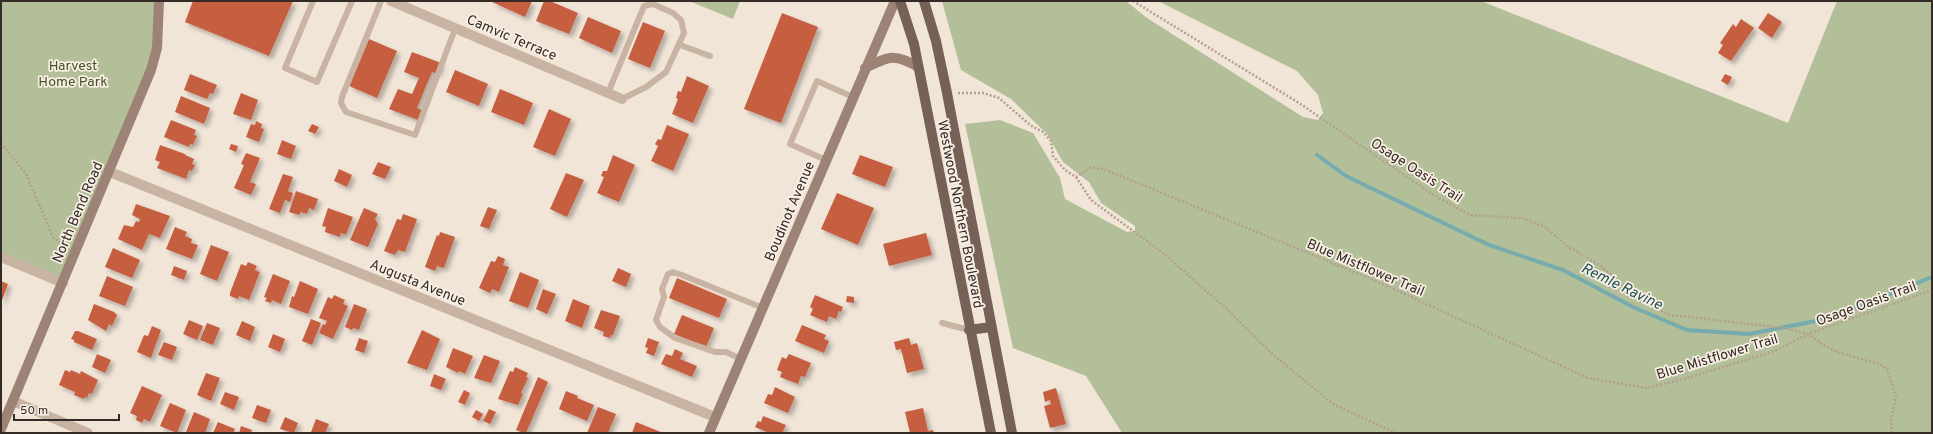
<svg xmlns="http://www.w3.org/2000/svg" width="1933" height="434" viewBox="0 0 1933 434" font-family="Overpass,sans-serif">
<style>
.green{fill:#b3bf98}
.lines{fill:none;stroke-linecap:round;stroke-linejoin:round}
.stream{stroke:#77acae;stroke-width:4}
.building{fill:#c65f41;filter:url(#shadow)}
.path{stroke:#b49e8e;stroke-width:2.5;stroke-dasharray:2 2;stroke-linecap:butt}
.lane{stroke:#c9b4a4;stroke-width:6}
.street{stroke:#c9b4a4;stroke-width:10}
.secondary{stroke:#9c8376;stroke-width:10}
.primary{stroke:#766157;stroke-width:10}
.labels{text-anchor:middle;stroke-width:3.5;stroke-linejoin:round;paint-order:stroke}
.street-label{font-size:14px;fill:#342a26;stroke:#f9efe4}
.park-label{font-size:14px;fill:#44522a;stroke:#f9efe4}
.water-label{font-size:15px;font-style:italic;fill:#1c5255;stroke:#f9efe4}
</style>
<defs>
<filter id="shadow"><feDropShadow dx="3.5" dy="3.5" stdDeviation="2" flood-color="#0004"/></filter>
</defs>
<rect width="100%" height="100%" fill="#f1e5d8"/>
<path class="green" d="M1,1H159L157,48L63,283L1,257Z
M689,1H740L733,19Z
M942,1H1126L1147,18L1303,117L1318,120L1323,113L1318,95L1297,71L1158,1H1481L1788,123L1837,1H1932V433H1122L1086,376L1013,348L965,124L1000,120L1033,133L1060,178L1065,199L1127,232L1135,231V226L1101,203L1089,182L1063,162L1047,134L1011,99L961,70Z"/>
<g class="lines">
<path class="stream" d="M1317,155L1346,176L1489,245L1563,270L1633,307L1687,330L1749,334L1831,318L1932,277"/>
</g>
<path class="building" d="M193,1H293L269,56L185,22Z
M493,1H532L525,17L492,2Z
M544,1H550L578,13L569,34L536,21Z
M782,13L818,27L781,123L744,109Z
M1768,13L1782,22L1772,38L1758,28Z
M588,17L621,31L612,53L579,38Z
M1741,19L1754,28L1731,61L1718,53L1723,45L1720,43L1733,24L1736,27Z
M643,22L665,31L650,68L628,59Z
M369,39L397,51L377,98L349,86Z
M412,52L441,63L437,74L432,72L417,108L422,110L418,120L389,109L398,89L412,94L419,78L404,72Z
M455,70L488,84L479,106L446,92Z
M190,74L217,85L213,94L210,93L207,99L184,90Z
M1725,74L1732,77L1728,85L1721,81Z
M687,76L709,86L693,123L672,114L678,99L676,98L678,91L681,92Z
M500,89L533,103L524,125L491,112Z
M241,93L258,100L251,120L233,114Z
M181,96L210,108L204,124L175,112Z
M549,109L571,119L555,156L533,147Z
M171,120L196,130L194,135L197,136L193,145L190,144L189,147L164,137Z
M256,121L262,124L261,128L264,129L259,142L246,137L251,124L255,125Z
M312,124L319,127L315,134L308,131Z
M667,125L689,134L673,171L651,161L658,146L655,144L658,139L661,140Z
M282,140L296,146L291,159L277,154Z
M231,144L238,146L236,152L229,149Z
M160,145L185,154V155L194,159L192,164L195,165L192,171L189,170L186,179L157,168L160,162L155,160Z
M246,153L260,158L250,182L256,184L251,195L234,188L244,165L241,164Z
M613,155L635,165L619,202L597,193L604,177L601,176L603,171H607Z
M860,155L893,167L885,187L852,174Z
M378,162L391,167L385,179L372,174Z
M339,169L352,175L347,187L334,181Z
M566,173L584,180L567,217L550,209Z
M283,174L293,177L288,191L293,193L290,202L285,200L280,213L269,209Z
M296,191L318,199L314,210L309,208L307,214L301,212L299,215L289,212Z
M837,193L874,208L858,245L821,229Z
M136,204L170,216L160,238L149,234L142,250L118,239L124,225L133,227L136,221L139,222L140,219L132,215Z
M488,207L497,210L489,229L480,226Z
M328,208L353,217L346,235L341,233L340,237L325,232L326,227L322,226Z
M364,208L378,214L375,219L378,224L368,247L350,240Z
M403,214L417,219L405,252L398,250L395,255L384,251L397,219L401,220Z
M175,227L187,232L185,236L192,239L191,243L198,245L192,259L166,249Z
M440,232L455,237L444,268L437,266L435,271L425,267L437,235L439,236Z
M926,233L932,255L889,266L883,244Z
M211,245L229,252L217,281L200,274Z
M113,248L140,260L132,278L105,267Z
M498,256L505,259L503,265L509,267L499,292L492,289L490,293L479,288L491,261L495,262Z
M248,262L257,266L255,270L260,272L249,300L239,296L238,299L230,296V293L241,264L246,266Z
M174,266L187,271L184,280L171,275Z
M618,268L631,274L626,287L612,281Z
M520,272L539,280L528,308L509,301Z
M273,274L290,281L281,304L272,300L271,303L265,301L267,298L264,297Z
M107,276L133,287L125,306L99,296Z
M677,278L727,299L719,318L669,298Z
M1,281L8,284L1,303Z
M300,281L318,289L308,314L289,307L292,296L294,297Z
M543,289L556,294L547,314L536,309Z
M334,295L345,300L343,304L348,306L333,339L319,333L323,324L325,325L327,321L319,318L328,297L332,299Z
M815,295L843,307L841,312L839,311L836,319L829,316L827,322L810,315L813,309L810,307Z
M847,296L854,297V303L846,302Z
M573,299L590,306L582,328L565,321Z
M94,304L114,312L117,315L112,326L109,324L106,331L88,320Z
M354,304L367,309L359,330L353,328L352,330L345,327Z
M601,310L620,316L613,335H611L610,338L603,336L604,332L594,328Z
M682,315L714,328L706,347L674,334Z
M311,319L321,323L312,345L302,341Z
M189,320L203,326L197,340L183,334Z
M242,321L255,327L250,341L236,335Z
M207,323L220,328L213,345L200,340Z
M802,325L826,335L824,339L829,341L824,353L795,341Z
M152,326L161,330L151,358L137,352L144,335L148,336Z
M422,330L440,339L427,370L407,363Z
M75,331H78L97,339L92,350L74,342V340L71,339Z
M273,334L285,339L280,352L268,347Z
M359,338L368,341L364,353L355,350Z
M648,338L659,342L654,356L646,353L648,348L645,347Z
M909,338L911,345L917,343L924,369L907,373L901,349L896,350L894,342Z
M164,342L177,347L172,360L158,355Z
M453,348L473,356L465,374L459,371L458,373L446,367Z
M675,349L683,353L680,359L697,366L692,377L661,364L666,354L672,356Z
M97,354L111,360L105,373L92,367Z
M789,354L811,363L805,377L801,376L798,384L780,377L782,372L777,370L782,357L786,359Z
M484,355L500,361L491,383L474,378Z
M515,367L528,373L526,377L528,378L521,393L523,394L518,405L498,399L510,371L513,372Z
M65,370L70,372L71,370L80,374L81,371L98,380L92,394L89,393L87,398L85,397L84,399L74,395L75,392L59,385Z
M206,373L220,378L211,401L197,395Z
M434,374L446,379L441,390L430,386Z
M538,377L548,382L526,433H524L516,430Z
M142,386L162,395L150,422L144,419L142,423L136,420L137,416L130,413Z
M775,387L795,397L788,413L764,403L768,394L772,395Z
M1056,388L1066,424L1050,428L1044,406L1051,404L1050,400L1045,402L1043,392Z
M464,390L470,393L465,405L458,402Z
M566,391L578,396L577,398L594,405L587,421L559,409Z
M225,392L239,397L234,410L220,404Z
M170,403L186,410L177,433L160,426Z
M257,405L271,410L266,423L252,418Z
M598,407L616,414L608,433H587Z
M923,408L928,431L933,430L934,433H910L905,412Z
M489,409L496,412L490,424L483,421Z
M476,410L483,414L479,421L472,417Z
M194,412L210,419L205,433L186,432Z
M763,416L786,425L782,433H769L755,427L758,421L761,422Z
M285,417L298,423L294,433L280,429Z
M316,419L329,424L325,433L311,432Z
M218,422L235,429L233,433H213Z
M636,422L663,433H632Z
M241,426L252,430L251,433H239Z"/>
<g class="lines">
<path class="path" d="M1133,1L1299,103L1432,194L1470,215L1522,218L1545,227L1567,246L1601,266L1641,301L1670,315L1785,328L1808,334L1932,290
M958,93H983L999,98L1030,125L1043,132L1051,141L1053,156L1065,170L1076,177L1092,167L1106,170L1376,281L1588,378L1646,388L1684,379L1775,351L1808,334L1825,346L1840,353L1880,364L1887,369L1896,396L1891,420L1892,433
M1,143L26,174L53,237L63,245
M1076,177L1091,200L1163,253L1229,311L1270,352L1333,404L1396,433"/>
<path class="lane" d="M313,1L285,68L317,82L352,1
M381,1L342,97L341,103L346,112L415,135L455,29
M680,45L710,56
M608,93L644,6L653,4L673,13L681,20L684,33L666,72L646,87L622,99
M826,160L790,144L817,81L853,97
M942,323L969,330
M741,359L726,352H715L675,338L660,327L656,320L664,297L662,289L668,274L673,272L682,275L763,308"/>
<path class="street" d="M391,1L622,99
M110,172L715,417
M1,257L63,283
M13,401L88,433"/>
<path class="secondary" d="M865,68C889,56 895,53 918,67
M1,429L151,70L157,48L159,1
M709,433L895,1"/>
<path class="primary" d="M900,1L914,44L991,433
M924,1L936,41L947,93L1012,433
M969,330L991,327"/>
</g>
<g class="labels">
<g class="street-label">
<text transform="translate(512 37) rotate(23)" y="5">Camvic Terrace</text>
<text transform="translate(1417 170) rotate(33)" y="5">Osage Oasis Trail</text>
<text transform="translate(789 211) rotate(-67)" y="5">Boudinot Avenue</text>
<text transform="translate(77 212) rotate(-67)" y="5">North Bend Road</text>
<text transform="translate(961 214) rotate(79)" y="5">Westwood Northern Boulevard</text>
<text transform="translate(1366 267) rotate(23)" y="5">Blue Mistflower Trail</text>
<text transform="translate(418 282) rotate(22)" y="5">Augusta Avenue</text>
<text transform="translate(1866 303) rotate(-20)" y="5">Osage Oasis Trail</text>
<text transform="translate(1717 356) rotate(-17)" y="5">Blue Mistflower Trail</text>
</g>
<g class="park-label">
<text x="73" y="70">Harvest<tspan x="73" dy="16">Home Park</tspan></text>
</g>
<g class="water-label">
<text transform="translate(1622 286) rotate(26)" y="5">Remle Ravine</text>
</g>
</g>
<rect width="1933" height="434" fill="none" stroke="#342a26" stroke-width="4"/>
<path d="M14 414v6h105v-6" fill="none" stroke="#342a26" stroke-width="2"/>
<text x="20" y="414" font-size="12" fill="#342a26" stroke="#f9efe4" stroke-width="3" paint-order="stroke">50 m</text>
</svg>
